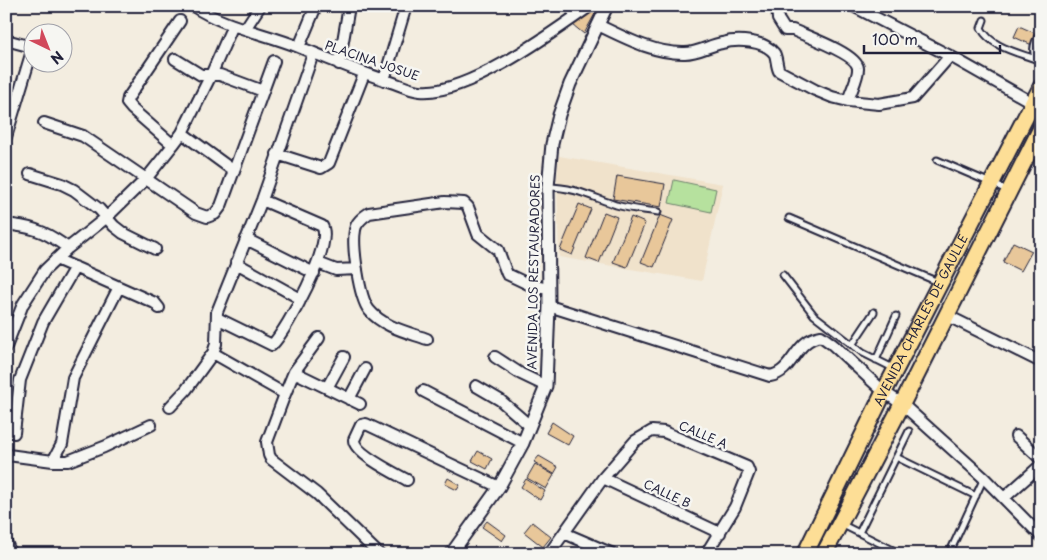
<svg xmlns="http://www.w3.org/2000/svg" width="1047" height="560" viewBox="0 0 1047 560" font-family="'Playpen Sans',sans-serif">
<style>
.built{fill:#f0e2cb}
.green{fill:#b6e19e;stroke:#6c826c}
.building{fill:#e8c79a;stroke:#22223b}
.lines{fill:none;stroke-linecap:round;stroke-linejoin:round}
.service-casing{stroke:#22223b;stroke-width:9}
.minor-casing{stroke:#22223b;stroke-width:14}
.tertiary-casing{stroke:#22223b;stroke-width:15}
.primary-casing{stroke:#22223b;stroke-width:19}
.service{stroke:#f6f6f2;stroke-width:5}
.minor{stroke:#f6f6f2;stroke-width:10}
.tertiary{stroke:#f6f6f2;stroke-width:11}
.primary{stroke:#fdde96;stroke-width:15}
.labels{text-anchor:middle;stroke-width:5;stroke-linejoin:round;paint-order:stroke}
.street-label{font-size:12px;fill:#22223b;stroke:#f6f6f2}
</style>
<rect width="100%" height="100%" fill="#f3ede0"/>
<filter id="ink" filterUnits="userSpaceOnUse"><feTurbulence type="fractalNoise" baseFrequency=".02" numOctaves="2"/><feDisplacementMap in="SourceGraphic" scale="10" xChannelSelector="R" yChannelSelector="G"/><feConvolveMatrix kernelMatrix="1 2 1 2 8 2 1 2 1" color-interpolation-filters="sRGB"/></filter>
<g filter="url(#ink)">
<path class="built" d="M559,156L723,184L702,281L559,257L557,180Z"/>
<path class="green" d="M674,180L716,189L711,212L669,203Z"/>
<path class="building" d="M593,8L597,10L584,34L573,25Z
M1019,26L1037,34L1032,45L1014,37Z
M617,176L665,184L661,207L613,199Z
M579,204L591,209L572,255L560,250Z
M604,212L617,217L599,263L586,258Z
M660,215L673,220L654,267L641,262Z
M631,217L645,223L627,267L613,262Z
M1013,242L1032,251L1021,271L1003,262Z
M552,422L573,436L568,445L546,433Z
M478,451L492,459L487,469L472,461Z
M539,456L558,467L554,474L534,462Z
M535,464L554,475L546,489L527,478Z
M448,478L460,485L457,490L445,484Z
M526,479L545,491L540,500L521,487Z
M487,521L506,535L502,541L482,527Z
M532,522L551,537L543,547L524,532Z"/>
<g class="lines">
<g class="service-casing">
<path id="service" d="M984,20L981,28C991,47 1016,52 1035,59
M1041,32C1033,43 1029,54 1041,63
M937,160L1007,190
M548,187C574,187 592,197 616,205C630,209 644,210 658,212
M789,218L938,282
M783,275L814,315L863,353L893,368
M852,345L874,312
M876,360L896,316
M896,457L976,496
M841,524L901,554
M859,533L909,431
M949,554L984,478"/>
</g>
<g class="minor-casing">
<path id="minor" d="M193,6C225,27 264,33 299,47C329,59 359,72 391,82C400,85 410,90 420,91C466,96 552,33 590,6
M571,6L575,16
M777,6L778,19L785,30H793C806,36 857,54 858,68C859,76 850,93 848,101
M853,6L950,56L1033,103
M598,25C625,38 655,54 685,53C698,53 710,45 722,43C737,39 764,40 774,53C777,57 776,65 779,71L815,90L832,97L848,101L879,104L913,98L950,56
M245,29L260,6
M6,40L28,46L32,51L6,137
M299,47L316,6
M175,59L201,75H220L263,91
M339,64L348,12
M384,80L406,6
M44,123L83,136L196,213L207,217L215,214L221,206L274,61
M182,133L234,171
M173,145L132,109L127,103L128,98L180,21
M277,154L321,168L329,163L364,74
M30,174L62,184L74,190L99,209L114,226L123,233L155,249
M13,225C37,228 49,234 68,248
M246,239L314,273
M56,259L155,303L159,308
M236,263L301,299
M318,263L336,270L357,269
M549,306L770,376C794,372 794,340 821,336L832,344L884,392L902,404L984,478L1041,536
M946,315L1041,362
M217,318L272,345C287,330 334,244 322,226L262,200
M319,338L294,372L285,394L267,442L269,455L271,459L317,494L379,554
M427,339C407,332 383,327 369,310C359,297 352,246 355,230C356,222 363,217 369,213L445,202L464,203L468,207L478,234L498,250L507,274L528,284L548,289
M6,347L23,304L45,270L68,248L107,217L146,179L173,145L182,133L211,75L233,25
M213,353L285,394
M495,357L521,374L546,386
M294,372L360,404
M476,386L500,400L530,426
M327,388L344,357
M423,391L523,443
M349,399L365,369
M170,407L186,390L213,353L216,344L217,312L262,200L313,54
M14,433L20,380L43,322L75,267
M1016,436L1041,459
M6,453L8,455L53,461H68L104,447L151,425
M53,461L62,444L73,378L119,287
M603,478L720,533
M407,480C396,474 354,453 354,440L361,425L366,424L499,487
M1004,498L1041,465
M564,533L613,554
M6,542L11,554
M549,554L603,478L635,441L652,431L664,432L747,467L749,472L735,507L706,554"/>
</g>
<g class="tertiary-casing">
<path id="tertiary" d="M451,554L499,487L523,443L546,386L549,306L548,187L552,144L559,115L570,84L607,6"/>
</g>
<g class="primary-casing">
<g id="primary">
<path id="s1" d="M805,554L884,392L1041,87"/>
<path d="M824,554L897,414L1041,128"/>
</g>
</g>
<use href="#service" class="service"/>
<use href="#minor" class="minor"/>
<use href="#tertiary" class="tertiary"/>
<use href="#primary" class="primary"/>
</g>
</g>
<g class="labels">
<g class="street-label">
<text transform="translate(372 61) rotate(19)" y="4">PLACINA JOSUE</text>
<text transform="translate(534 272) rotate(-89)" y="4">AVENIDA LOS RESTAURADORES</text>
<text dy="4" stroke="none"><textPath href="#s1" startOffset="261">AVENIDA CHARLES DE GAULLE</textPath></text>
<text transform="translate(703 435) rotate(23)" y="4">CALLE A</text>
<text transform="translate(667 494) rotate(25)" y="4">CALLE B</text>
</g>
</g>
<rect width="1047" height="560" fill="none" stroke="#f6f6f2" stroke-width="25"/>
<rect x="12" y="12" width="1022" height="535" fill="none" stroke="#22223b" stroke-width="2" filter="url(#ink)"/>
<g transform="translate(48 48) rotate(137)"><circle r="24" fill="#f6f6f2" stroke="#a1a1a9"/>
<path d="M0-4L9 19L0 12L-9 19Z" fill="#d1495b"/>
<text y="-8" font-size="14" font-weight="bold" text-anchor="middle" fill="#22223b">N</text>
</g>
<path d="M864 45v8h136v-8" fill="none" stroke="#22223b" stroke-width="2.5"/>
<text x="872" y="45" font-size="15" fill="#22223b" stroke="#f6f6f2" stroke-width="4" paint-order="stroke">100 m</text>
</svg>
